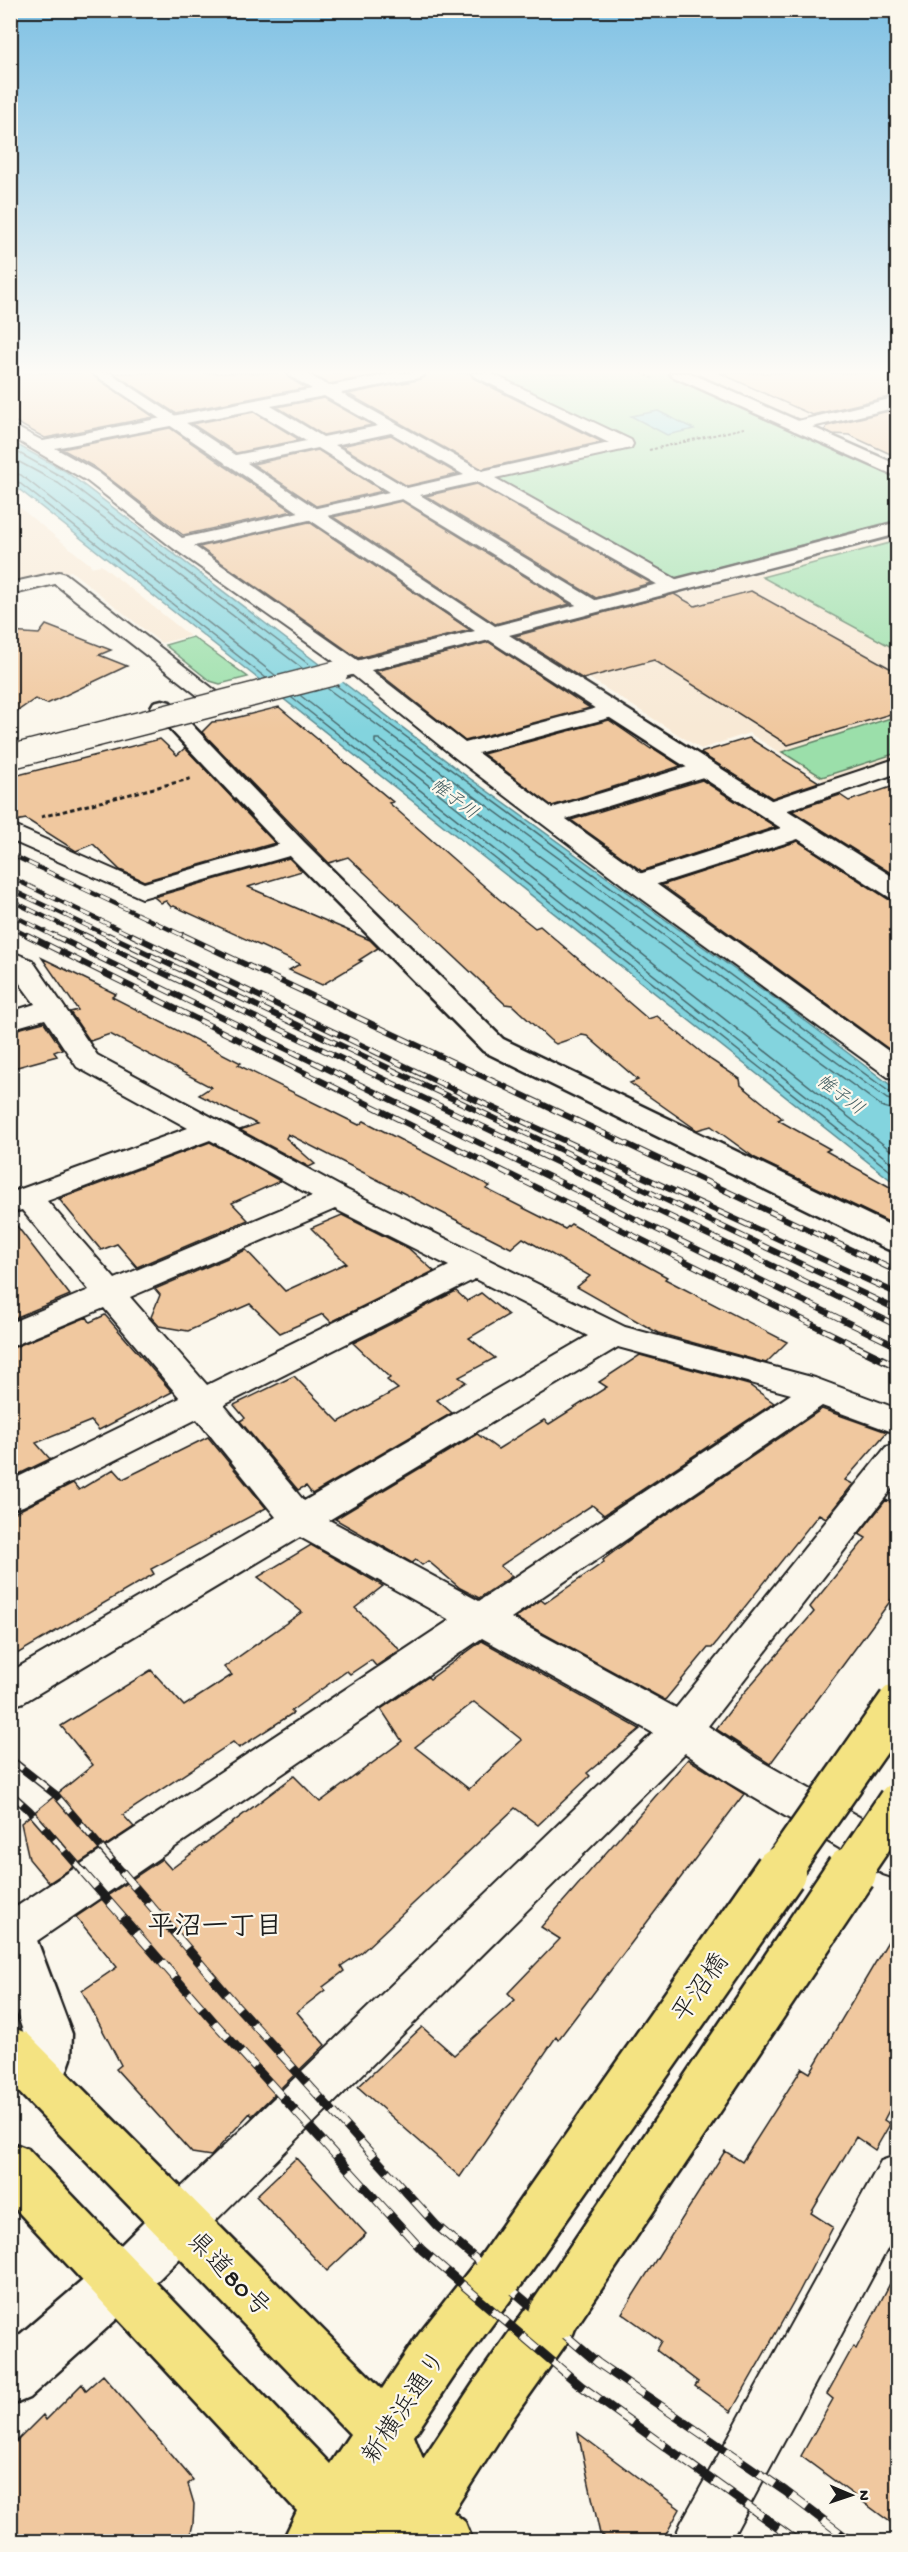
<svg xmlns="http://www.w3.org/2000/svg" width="908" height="2552" viewBox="0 0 908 2552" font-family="'Gochi Hand','Klee One',sans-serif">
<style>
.built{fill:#f8e9d5}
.green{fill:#9bdfaa;stroke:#5c7e63;stroke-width:1.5}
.water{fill:#83d4de;stroke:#5a8a90;stroke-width:1.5}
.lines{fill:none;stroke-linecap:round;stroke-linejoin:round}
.shore{stroke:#45666a;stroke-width:1.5}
.building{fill:#f0c89f;stroke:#1c1c1c;stroke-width:1.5;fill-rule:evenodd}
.street-casing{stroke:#1c1c1c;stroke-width:4}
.secondary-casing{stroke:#1c1c1c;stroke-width:5}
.primary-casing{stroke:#1c1c1c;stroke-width:5}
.path-far1{stroke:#1c1c1c;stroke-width:2;stroke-dasharray:3 2;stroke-linecap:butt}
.path{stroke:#1c1c1c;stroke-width:3;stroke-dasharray:4.5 3;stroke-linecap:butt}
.street{fill:#fbf7ec;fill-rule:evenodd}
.secondary{fill:#fbf7ec;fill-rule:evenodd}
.primary{fill:#f4e382;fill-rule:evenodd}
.rail-far3-casing{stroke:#1c1c1c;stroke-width:4.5}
.rail-far2-casing{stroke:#1c1c1c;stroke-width:6}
.rail-far1-casing{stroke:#1c1c1c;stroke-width:8}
.rail-casing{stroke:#1c1c1c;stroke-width:9}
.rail-far3{stroke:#fbf7ec;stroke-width:3;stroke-dasharray:10;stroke-linecap:butt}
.rail-far2{stroke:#fbf7ec;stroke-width:4;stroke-dasharray:12;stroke-linecap:butt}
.rail-far1{stroke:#fbf7ec;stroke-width:5;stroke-dasharray:16;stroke-linecap:butt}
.rail{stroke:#fbf7ec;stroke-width:7;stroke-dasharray:20;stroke-linecap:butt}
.secondary-bridge-casing{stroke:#1c1c1c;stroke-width:26;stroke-linecap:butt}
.primary-bridge-far1-casing{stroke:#1c1c1c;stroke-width:44;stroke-linecap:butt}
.primary-bridge-casing{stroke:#1c1c1c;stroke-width:55;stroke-linecap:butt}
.secondary-bridge{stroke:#fbf7ec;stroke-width:23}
.primary-bridge-far1{stroke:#f4e382;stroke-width:39}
.primary-bridge{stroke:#f4e382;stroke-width:50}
.labels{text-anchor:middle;stroke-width:4.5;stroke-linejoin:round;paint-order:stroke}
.far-water-label{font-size:18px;font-style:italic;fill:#405c60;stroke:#fbf7ec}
.near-street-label{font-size:26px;fill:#1c1c1c;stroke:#fbf7ec}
.near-neighbourhood-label{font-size:27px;font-weight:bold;fill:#1c1c1c;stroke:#fbf7ec}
</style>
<rect width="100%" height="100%" fill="#fbf7ec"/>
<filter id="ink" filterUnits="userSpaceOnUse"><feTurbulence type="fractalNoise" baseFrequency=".0167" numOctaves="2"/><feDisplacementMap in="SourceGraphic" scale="12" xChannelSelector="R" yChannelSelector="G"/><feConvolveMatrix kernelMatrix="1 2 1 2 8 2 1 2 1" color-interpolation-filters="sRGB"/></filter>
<g filter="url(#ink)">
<path class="built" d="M695,373H897V400L801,420Z
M10,500L92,566L90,567L101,565L190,636L161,643L71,571L11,586Z
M897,538V762L828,784L749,733L701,749L537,645L539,630Z"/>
<path class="green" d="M488,373H666L897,477V520L669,580L488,478L632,445Z
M897,541V650L762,577Z
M193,637L248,677L220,684L210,681L165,645Z
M897,716V753L822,777L782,752Z"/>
<path class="water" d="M658,411L694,429L667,435L631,416Z
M10,441L65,471L461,772L791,1010L897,1090V1185L11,483Z"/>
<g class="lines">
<path class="shore" d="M10,448L62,477L311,666
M10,457L58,483L302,668
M10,472L21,475L275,675
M10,479L17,481L266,678
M337,686L891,1093L898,1094
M328,689L887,1099L898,1102
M301,696L898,1168
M292,698L898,1177
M898,1111L883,1107L379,739H375V743L898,1156"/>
</g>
<path class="building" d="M10,373H90L154,417L45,438L10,419V380L18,379Z
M113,373H286L289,378L306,388L175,413Z
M309,373H386L329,384Z
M427,373H470L473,378L602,442L482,469L348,394L418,380L425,377Z
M720,373H897V395L812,415Z
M324,398L372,425L323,435L277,407Z
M897,409V457L849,435L833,434L825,430L827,426Z
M254,412L300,440L236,453L192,424Z
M170,428L226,467L293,511L183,535L94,467L62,449Z
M391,435L458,474L407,486L341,446Z
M318,450L383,491L316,506L253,464Z
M477,484L651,583L596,598L426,496Z
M402,501L570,604L495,624L333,517Z
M309,522L470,630L358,658L199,547Z
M751,591L897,672V712L788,745L654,660L583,679L515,636L674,594L695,606Z
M46,625L111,650L99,655L127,666L47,704L35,699L10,716V632L39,634Z
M489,642L590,708L465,741L376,671Z
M279,707L393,802L389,803L499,899L535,928L540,926L648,1019L657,1016L711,1060L740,1079L741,1085L782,1118L778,1120L830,1149L826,1151L897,1191V1226L755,1158L711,1126L697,1130L630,1083L638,1080L587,1036L582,1035L556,1044L550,1040L512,1005L505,1004L348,857L329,863L202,732L212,722L223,721Z
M609,720L651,749L653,748L681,766L552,806L483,754Z
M749,738L819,782L772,798L700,753Z
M160,739L177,755L185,748L275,843L144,881L120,870L93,844L76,851L26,819L10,822V777Z
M702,780L776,827L642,871L571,820Z
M897,785V877L792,811L840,795L849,801Z
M798,841L888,899L897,902V1055L662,885Z
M289,858L302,871L248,887L370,940L378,948L359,960L362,961L322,985L289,970L300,964L174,906L171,907L166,901L161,903L154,897Z
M42,958L116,994L112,997L241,1063L238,1065L359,1125L364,1121L490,1186L486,1189L565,1229L571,1224L667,1277L665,1279L787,1342L766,1363L658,1333L577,1287L590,1276L523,1238L511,1248L288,1134L286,1138L315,1164L309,1167L240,1130L257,1124L199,1095L211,1087L110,1034L90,1041L70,1012L78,1010Z
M44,1022L62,1049L54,1052L57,1056L10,1069V1031Z
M210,1142L280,1181L232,1203L248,1220L137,1267L117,1244L101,1250L59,1199Z
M342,1215L408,1248L434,1271L331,1322L323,1314L280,1333L250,1304L188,1331L159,1326L151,1317L160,1295L155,1289L246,1250L285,1291L346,1263L311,1228Z
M10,1217L70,1295L10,1320Z
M456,1291L467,1301L481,1293L508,1315L469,1338L495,1358L459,1377L466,1382L437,1400L452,1413L312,1494L306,1486L298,1490L240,1421L245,1418L234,1405L294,1376L339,1422L398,1389L387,1380L390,1378L353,1343Z
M105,1315L172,1392L99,1430L91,1421L36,1443L50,1459L15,1476L10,1472V1349L87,1317L90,1322Z
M640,1355L749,1385L774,1403L604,1515L592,1505L500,1566L512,1576L479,1598L460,1588L428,1561L422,1565L416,1560L412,1563L335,1519L477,1434L498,1449L544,1420L549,1424L607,1387L599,1382Z
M822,1409L887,1432L845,1480L853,1484L826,1518L819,1514L712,1648H708L665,1700L515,1618L541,1600L545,1603L604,1562L603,1560L632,1538Z
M208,1437L266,1508L151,1569L154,1574L10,1658V1515L73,1483L79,1490L114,1469L123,1479Z
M897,1496V1592L770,1764L716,1729L742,1695L814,1612L810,1607L866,1538L859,1534L886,1500L892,1503Z
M311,1545L383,1586L355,1608L400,1650L376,1666L371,1660L350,1674L347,1671L291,1711L293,1713L239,1748L233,1742L123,1815L134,1827L49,1883L29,1859L21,1823L93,1765L61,1726L151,1670L184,1706L232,1675L224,1667L302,1612L258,1577Z
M482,1641L640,1729L587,1773L590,1776L538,1825L515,1808L362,1952L341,1966L344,1971L323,1987L325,1990L297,2012L325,2045L252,2116L250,2113L211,2156L192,2153L116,2069L121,2065L82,1991L117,1967L76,1917L162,1859L171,1869L294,1776L320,1802L402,1741L381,1709L428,1677L430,1679ZM474,1702L522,1740L469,1789L415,1747Z
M688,1759L744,1794L558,2040L556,2037L460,2177L358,2087L422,2027L454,2055L515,2000L508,1993L560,1939L541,1927Z
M897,1926V2095L884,2120L890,2124L875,2150L856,2137L811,2213L833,2227L799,2292L731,2412L695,2386L698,2382L656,2350L661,2341L622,2313L725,2151L742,2162L802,2068L810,2073Z
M296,2158L366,2234L327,2271L256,2196Z
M897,2270V2527L801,2456L833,2399L827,2394L853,2347L856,2349Z
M103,2375L193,2480L188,2484L194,2504L193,2524L189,2541H10L11,2447L43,2415L46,2420L82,2384L86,2390Z
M578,2433L680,2509L662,2541H610L600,2534Z"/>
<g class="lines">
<g class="street-casing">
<path id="street" d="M288,373H305L329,386L396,373H425L423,376L418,378L341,393L482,471L609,443L474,376L472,373H490L631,440L633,444L631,448L495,478L681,582L684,586L681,590H667L477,482L420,495L600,603L603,607L600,611H586L402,499L194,546L363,664L465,743L612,704L620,705L623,710L620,715L478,753L552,808L697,764L705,762L713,764L716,769L713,774L566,819L898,1058V1079L888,1077L627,888L453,756L349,672L173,548L87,481L10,436V424L43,441L312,389L290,376ZM324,396L378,426L323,437L271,406ZM254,410L306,441L226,457L224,461L226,465L232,466L318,448L389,492L182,538L99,473L55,448ZM391,433L464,475L407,488L335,445Z
M898,397V407L795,431L787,426L789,423Z
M59,572L66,574L216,691L220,695L216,699L209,701L202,699L55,584L10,595V583Z
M898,758V773L776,814L768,816L760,814L756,809L760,804Z
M10,824L144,883L295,840L303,842L307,847L303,852L142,898L10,840Z
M10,951L32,960L97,1055L347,1190L625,1327L815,1378L898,1409V1434L822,1406L511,1618L676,1708L886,1447L898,1444V1481L708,1726L757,1759L898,1839V1879L883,1874L729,1783L685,1753L197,2239L180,2246L163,2239L156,2222L163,2205L653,1733L482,1638L28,1947L10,1952V1911L450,1620L300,1537L24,1702L10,1707V1672L276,1517L197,1419L23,1506L10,1510V1481L180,1398L104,1308L10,1347V1323L89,1290L22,1210L10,1213V1193L188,1128L77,1067L45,1019L10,1029V1012L35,1004L10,970ZM210,1140L312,1196L115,1279L47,1201ZM335,1209L449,1266L207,1385L130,1297ZM475,1279L588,1336L304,1501L224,1405ZM618,1347L791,1394L479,1601L329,1520Z
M898,2155V2229L730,2542H673L681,2523L881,2161Z"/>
</g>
<g class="secondary-casing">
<path id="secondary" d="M92,373H110L495,626L898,522V534L509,635L898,880V900L889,897L798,839L645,888L636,891L627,888L623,883L627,878L781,828L489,640L336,679L328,678L325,673L328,668L475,631Z
M670,373H690L898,465V477L672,376Z
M162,700L170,702L304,842L503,1039L898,1229V1252L887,1249L483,1051L286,852L154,712L151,707L154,702Z
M10,1905L26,1911L72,2034L71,2059L58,2096L41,2103L24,2096L17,2080L23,2059L24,2034L10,1993Z
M180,2197L198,2204L205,2222L198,2240L138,2300L29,2398L10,2406V2343L102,2264L162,2204Z"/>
</g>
<g class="primary-casing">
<path id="primary" d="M10,2027L27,2033L382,2389L419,2334L482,2254L500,2246L518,2254L526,2272L518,2290L457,2372L414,2436L423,2459L476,2379L535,2296L554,2289L573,2296L580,2315L573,2334L514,2417L453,2512L465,2522L473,2542H373L346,2538L344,2542H282L297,2511L10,2203V2142L28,2149L330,2464L350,2434L10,2083Z"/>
</g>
<path class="path-far1" d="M641,373L654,379
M649,450L744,428"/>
<path class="path" d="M41,817L193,778"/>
<use href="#street" class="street"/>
<use href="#secondary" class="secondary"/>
<use href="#primary" class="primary"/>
<g class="rail-far3-casing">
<path id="rail-far3" d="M10,854L186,937
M10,877L135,937
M10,889L111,937
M10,900L87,937
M10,914L56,937
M10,927L30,937"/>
</g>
<g class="rail-far2-casing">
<path id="rail-far2" d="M27,935L856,1346
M53,935L896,1346
M84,935L898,1326
M108,935L898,1310
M132,935L461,1093L898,1294
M183,935L898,1272"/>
</g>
<g class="rail-far1-casing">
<path id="rail-far1" d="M853,1345L898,1367
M893,1345L898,1347
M10,1759L56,1795L123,1873
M10,1793L29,1810L84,1873"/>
</g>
<g class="rail-casing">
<path id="rail" d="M83,1872L214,2022L422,2250L581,2386L798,2542
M122,1872L236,2005L437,2226L598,2363L785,2491L852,2542"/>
</g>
<use href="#rail-far3" class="rail-far3"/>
<use href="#rail-far2" class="rail-far2"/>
<use href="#rail-far1" class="rail-far1"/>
<use href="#rail" class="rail"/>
<g class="secondary-bridge-casing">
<path id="secondary-bridge" d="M10,757L336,673"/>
</g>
<g class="primary-bridge-far1-casing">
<path id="primary-bridge-far1" d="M779,1873L898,1703
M850,1873L898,1802"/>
</g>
<g class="primary-bridge-casing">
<path id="primary-bridge" d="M500,2272L780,1872
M554,2315L851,1872"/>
</g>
<use href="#secondary-bridge" class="secondary-bridge"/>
<use href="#primary-bridge-far1" class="primary-bridge-far1"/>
<use href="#primary-bridge" class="primary-bridge"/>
</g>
</g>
<linearGradient id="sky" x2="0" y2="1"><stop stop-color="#7fc1e4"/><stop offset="0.51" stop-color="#fdfbf6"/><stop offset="1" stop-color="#fdfbf6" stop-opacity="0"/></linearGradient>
<rect width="908" height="730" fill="url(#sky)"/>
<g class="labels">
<g class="far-water-label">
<text transform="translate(455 798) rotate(37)" y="6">帷子川</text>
<text transform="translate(841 1094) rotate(37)" y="6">帷子川</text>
</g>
<g class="near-street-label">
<text transform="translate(699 1987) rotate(-55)" y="9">平沼橋</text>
<text transform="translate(230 2273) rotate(46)" y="9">県道80号</text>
<text transform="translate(403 2406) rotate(-56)" y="9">新横浜通り</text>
</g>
<g class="near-neighbourhood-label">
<text x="215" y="1934">平沼一丁目</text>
</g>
</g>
<rect width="908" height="2552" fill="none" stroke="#fbf7ec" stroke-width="36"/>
<rect x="18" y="18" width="872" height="2516" fill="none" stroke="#1c1c1c" stroke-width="2" filter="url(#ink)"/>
<g transform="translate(851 2495) rotate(92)" stroke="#fbf7ec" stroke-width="4.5" paint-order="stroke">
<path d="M0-4.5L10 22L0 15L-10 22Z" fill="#1c1c1c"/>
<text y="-9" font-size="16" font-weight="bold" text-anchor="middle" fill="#1c1c1c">N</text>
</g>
</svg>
